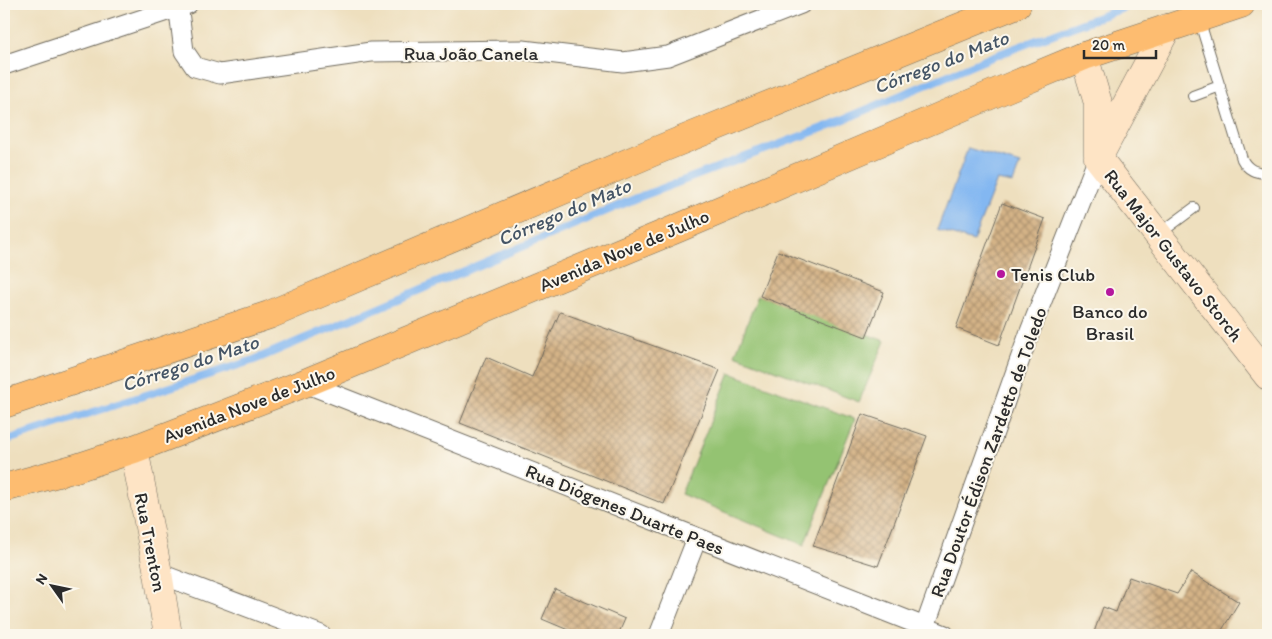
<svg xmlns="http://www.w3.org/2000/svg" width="1272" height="639" viewBox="0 0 1272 639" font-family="Itim,sans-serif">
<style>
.green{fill:#94c372;stroke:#60774e}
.water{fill:#83b7f1;stroke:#57718e}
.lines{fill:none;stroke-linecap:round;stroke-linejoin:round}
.stream{stroke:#83b7f1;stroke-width:8}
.building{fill:url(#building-cross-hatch)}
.lane-casing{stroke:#6f6a5e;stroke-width:12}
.street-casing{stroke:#6f6a5e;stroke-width:21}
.secondary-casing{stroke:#6f6a5e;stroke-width:29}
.primary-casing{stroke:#6f6a5e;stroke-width:29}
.lane{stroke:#fff;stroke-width:10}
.street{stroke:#fff;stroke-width:19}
.secondary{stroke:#fee4c5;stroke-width:28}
.primary{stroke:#fdbc6f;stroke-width:28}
.poi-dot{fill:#b5179e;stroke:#fbf7ec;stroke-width:2}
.labels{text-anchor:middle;stroke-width:4;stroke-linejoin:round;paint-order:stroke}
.street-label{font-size:19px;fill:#2b2b2b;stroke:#fbf7ec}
.poi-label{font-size:19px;fill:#2b2b2b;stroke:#fbf7ec;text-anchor:start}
.water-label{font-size:20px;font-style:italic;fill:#455566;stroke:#fbf7ec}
</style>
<defs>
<pattern id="building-cross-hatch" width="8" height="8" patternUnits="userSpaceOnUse" patternTransform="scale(1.25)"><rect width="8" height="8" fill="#d4b387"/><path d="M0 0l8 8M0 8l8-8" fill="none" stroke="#ac926f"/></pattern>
</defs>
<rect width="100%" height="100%" fill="#fbf7ec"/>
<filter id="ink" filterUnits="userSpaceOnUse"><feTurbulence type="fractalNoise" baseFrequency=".02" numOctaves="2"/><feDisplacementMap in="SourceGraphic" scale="10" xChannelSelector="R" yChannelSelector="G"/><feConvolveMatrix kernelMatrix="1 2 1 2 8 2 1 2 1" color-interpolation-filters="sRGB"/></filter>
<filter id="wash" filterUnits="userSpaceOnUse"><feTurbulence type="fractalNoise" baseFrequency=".0096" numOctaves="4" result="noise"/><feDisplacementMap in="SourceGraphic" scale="20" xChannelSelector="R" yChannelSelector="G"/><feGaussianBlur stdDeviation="1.12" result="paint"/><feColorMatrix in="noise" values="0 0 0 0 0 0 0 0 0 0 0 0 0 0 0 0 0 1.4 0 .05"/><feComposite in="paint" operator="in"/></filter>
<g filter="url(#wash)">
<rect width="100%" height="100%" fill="#eedfbe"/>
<path class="green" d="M758,295L885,341L859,402L735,355Z
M730,373L855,419L804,545L681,494Z"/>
<path class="water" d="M968,148L1020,164L1013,183L997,180L973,241L937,230Z"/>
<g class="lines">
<path class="stream" d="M4,441L254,360L637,198L828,126L994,56L1134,4"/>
</g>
<g id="blocks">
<path class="building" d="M1002,203L1045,219L999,345L956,328Z
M778,251L884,292L866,337L760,296Z
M560,312L720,370L664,504L460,423L486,357L532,377Z
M862,414L927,436L878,566L813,546Z
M1191,572L1239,602L1219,635H1093L1103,607L1116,612L1129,577L1177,594Z
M555,589L625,619L618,635H580L542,619Z"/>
</g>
</g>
<g filter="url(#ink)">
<use href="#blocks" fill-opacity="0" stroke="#6f6a5e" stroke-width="1"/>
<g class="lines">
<g class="lane-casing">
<path id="lane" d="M1199,19L1242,159C1248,171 1256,172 1268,174
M1193,96L1220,86
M1159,234L1194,208"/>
</g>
<g class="street-casing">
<path id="street" d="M178,4L184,51L195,67L220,74L371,52L523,50L623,62L668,56L801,4
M4,65L188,4
M305,383L945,635
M158,573L321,635
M659,635L697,538
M922,635L1029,334L1098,158"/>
</g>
<g class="secondary-casing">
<path id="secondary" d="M1084,56L1098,103V155
M1098,158L1268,376
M1098,158L1167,28
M134,449L158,573L168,635"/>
</g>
<g class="primary-casing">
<path id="primary" d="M4,404L269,315L653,152L1017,4
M4,488L76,468L134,449L305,383L676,229L1007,88L1084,56L1241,4"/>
</g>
<use href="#lane" class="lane"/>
<use href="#street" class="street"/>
<use href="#secondary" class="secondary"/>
<use href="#primary" class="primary"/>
</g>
</g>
<g class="poi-dot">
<circle cx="1001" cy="274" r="5"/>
<circle cx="1110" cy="292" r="5"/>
</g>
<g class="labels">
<g class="street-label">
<text x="471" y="60">Rua João Canela</text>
<text transform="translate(624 250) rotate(-23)" y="7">Avenida Nove de Julho</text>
<text transform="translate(1174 255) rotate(52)" y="7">Rua Major Gustavo Storch</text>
<text transform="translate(249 404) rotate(-21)" y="7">Avenida Nove de Julho</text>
<text transform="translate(988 452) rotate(-70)" y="7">Rua Doutor Édison Zardetto de Toledo</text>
<text transform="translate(625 509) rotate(22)" y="7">Rua Diógenes Duarte Paes</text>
<text transform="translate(151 542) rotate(79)" y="7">Rua Trenton</text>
</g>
<g class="poi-label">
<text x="1011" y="281">Tenis Club</text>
<text x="1110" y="318" text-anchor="middle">Banco do<tspan x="1110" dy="22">Brasil</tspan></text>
</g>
<g class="water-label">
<text transform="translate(941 62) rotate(-21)" y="7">Córrego do Mato</text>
<text transform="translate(564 212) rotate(-23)" y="7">Córrego do Mato</text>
<text transform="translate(190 363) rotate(-18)" y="7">Córrego do Mato</text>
</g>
</g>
<rect width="1272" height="639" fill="none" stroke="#fbf7ec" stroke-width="20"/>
<g transform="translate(52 586) rotate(303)" stroke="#fbf7ec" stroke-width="4" paint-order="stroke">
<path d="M0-4L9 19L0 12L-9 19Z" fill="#2b2b2b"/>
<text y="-8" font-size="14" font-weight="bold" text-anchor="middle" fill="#2b2b2b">N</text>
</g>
<path d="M1084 50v8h72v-8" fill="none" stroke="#2b2b2b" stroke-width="2.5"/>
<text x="1092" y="50" font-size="15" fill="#2b2b2b" stroke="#fbf7ec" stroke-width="4" paint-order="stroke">20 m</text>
</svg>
